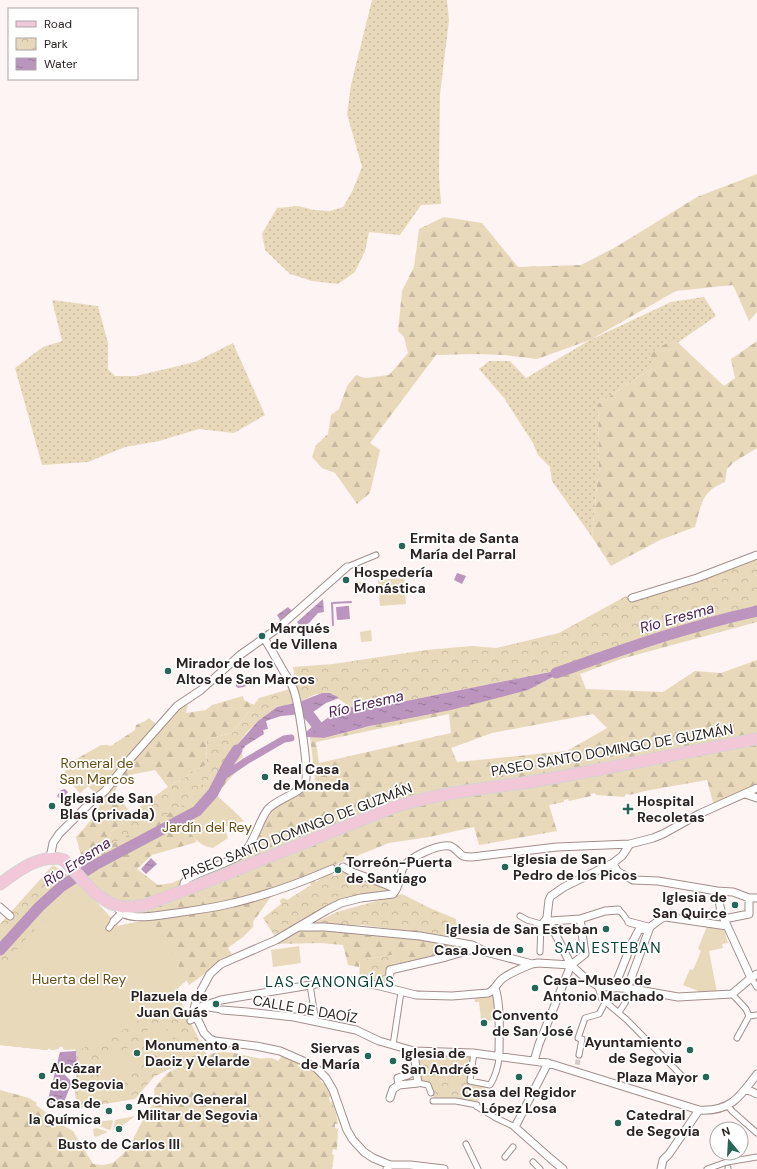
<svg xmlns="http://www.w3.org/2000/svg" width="757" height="1169" viewBox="0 0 757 1169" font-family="'DM Sans',sans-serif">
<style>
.grass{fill:url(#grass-dots)}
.forest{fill:url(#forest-firs);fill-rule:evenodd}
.park{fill:url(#park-crowns)}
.garden{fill:#e9d9bb;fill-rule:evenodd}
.water{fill:url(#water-ripples)}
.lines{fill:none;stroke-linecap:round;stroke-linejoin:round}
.stream{stroke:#bb95bd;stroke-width:2}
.canal{stroke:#bb95bd;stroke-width:7}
.river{stroke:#bb95bd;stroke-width:11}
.pedestrian-tunnel{stroke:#d3cac9;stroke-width:5;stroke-dasharray:5 2.5;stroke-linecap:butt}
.minor-tunnel{stroke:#d3cac9;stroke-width:7;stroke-dasharray:7 3.5;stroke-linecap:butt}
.pedestrian-casing{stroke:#a38e8c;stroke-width:7}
.minor-casing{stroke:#a38e8c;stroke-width:9}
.primary-casing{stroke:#d5d3d3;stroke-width:13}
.pedestrian{stroke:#fff;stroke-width:5}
.minor{stroke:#fff;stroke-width:7}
.primary{stroke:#f2c7d8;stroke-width:11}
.poi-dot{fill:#246757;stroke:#fff;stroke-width:1.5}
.labels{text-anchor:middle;stroke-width:3.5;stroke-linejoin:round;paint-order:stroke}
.poi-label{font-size:14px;font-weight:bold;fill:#2b2322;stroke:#fff;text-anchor:start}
.street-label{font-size:14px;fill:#2b2322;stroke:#fff}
.park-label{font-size:14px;fill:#664d10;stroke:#fff}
.water-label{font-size:15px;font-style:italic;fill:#502154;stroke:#fff}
.neighbourhood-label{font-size:15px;letter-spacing:1px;fill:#053f33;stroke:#fff}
</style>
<defs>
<pattern id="grass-dots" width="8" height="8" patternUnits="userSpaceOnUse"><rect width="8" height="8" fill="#e9d9bb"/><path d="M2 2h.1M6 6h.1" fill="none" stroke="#c8baa0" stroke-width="1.8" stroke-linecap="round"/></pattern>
<pattern id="forest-firs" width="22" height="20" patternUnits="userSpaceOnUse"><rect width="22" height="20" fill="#e9d9bb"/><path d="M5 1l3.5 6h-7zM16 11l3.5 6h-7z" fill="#c8baa0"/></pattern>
<pattern id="park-crowns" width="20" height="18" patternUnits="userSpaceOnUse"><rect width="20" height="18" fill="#e9d9bb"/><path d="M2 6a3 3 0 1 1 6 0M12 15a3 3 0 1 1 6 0" fill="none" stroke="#c8baa0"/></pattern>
<pattern id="water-ripples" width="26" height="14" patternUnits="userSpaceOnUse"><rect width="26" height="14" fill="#bb95bd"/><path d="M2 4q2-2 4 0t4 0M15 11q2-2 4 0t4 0" fill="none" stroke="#987999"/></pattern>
</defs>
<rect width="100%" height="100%" fill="#fdf4f3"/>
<path class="grass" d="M372,0H447L449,20L440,94L439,175L441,204L421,205L400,235L369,232L365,251L355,272L338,284L312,281L290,274L265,250L262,234L277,208L298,206L314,210L330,211L343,207L352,192L362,167L347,114L351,85Z
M704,297L716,316L677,343L652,368L598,404L599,465L592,537L552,481L550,467L538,455L533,443L504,398L479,369L489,361H510L526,378L590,340L671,302Z
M52,300L98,306L108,343V369L115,376H136L195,362L233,343L265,415L234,433L199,429L159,441L125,447L88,462L42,465L15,368L43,347L62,341Z"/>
<path class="forest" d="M757,174V312L749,321L733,285L676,291L590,340L537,359L504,355L476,354L436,355L370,443L380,450L370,493L357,504L335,473L322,468L312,457L316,445L328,434L331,415L339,409L347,386L356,375L365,378L389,375L408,353L404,337L398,331L402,291L414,267L419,229L444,217L482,223L518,267L581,265L616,247L697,197Z
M674,339L724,386L735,378L731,359L757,341V448L734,462L727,469L725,482C719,485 713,487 709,492C701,499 698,517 695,527L660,540L611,566L592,537L599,465L598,404L652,368L650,353Z
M757,610V622L621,659L580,674L586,689L663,692L695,671L721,673L757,660V792L750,791L714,806L707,780L645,791L629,795L627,794L625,795V797L596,795L595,793L591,794V796L569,801L568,799L564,800V802L549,805L557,831L479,845L474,827L429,837L389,843L277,888L253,922V924L254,926L243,937L228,948L232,955L221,959L203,975L189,985L151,919L141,904C132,902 106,899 100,893C86,881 81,854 76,837C86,826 104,808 101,793L98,795L88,786L80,793L63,774L73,761L101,745H108L112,747L115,743L135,730L136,725L145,721L149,718L159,727L178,707L188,704L186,713L206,710L212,705L243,696L244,700L254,705L232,733L207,739L206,765L168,787L155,770L120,777L115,792L132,815L111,832L108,846L203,783L204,803L213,793L229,762L240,751L243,756L236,763L239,768L202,811L180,818L197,842L152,855L137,869L158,885L172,883L249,849L275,806L316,786L310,737L324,738L371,726L528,690L570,668L633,646L727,617ZM449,714L451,733L319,763L316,742ZM593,714L607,728L567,751L457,762L451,748L492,733Z
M297,929H336L426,939L465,947L420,959L394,964V955L360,960L359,967L348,965L343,945L321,943L275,944Z
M204,1050L208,1055C227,1048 239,1055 257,1058C267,1060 267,1055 278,1061L282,1056L289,1058L299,1063L298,1066L302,1068L303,1065L317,1072L323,1078L320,1080L323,1083L326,1082L331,1097L329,1098L330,1102L332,1101L336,1113L338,1124H335V1128L338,1129L337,1150L333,1149L332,1154L334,1155L332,1169H0V1090L29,1098L37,1103L36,1105L64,1126L73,1131L93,1164L103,1165L113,1163L128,1149L147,1112L155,1102L154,1089L167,1073L191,1061Z"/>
<path class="park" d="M757,555V610L727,617L633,646L570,668L396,703L362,708L350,707L330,693L316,694L299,702L293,667L333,664L426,650L472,646L496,648L559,633L626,596L632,598Z
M290,689L293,703L277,707L258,721L247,732L238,744L213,793L203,804V784L192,801L108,846L111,832L132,815L135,810L168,787L206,765L207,739L232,733L259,698Z
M53,865L80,883L118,926L151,919L187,980L176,990L191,1023L204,1050L191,1061L183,1065L169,1069L154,1077L135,1099L80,1108C68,1093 82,1067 75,1049L64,1050L62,1046L60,1047L58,1049L51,1050L49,1048L47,1050L0,1045V924Z
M332,871L333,875L335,876L336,875V871H344L388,889V892L356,896L342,899L326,907L294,926L274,935L263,918L281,904L280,901L281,899L284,898L287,900L311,885L310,883L314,880L316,882Z
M402,894L432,909L456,919L458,937L361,925L321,926L314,923L337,912Z
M394,955L393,987L359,980L360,960Z
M418,1055L473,1057L468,1083L487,1086L477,1103L434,1099L430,1083L420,1082Z"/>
<path class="garden" d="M404,578L406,604L380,606L378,580Z
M353,582H361L362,590L353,591Z
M371,630L372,641L361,642L360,632Z
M148,726L154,730L98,795L88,786L80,793L64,776C82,751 124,745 148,726Z
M216,795L233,810L244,821L224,827L228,838L213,848C195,845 189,831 180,818L202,811Z
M80,883L118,926L151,919L187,980L176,989L178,992L161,1008L148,1014L127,1028L96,1044L80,1049L78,1047L75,1049L64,1050L62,1046L60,1047L58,1049L51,1050L49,1048L47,1050L0,1045V969L28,937Z
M707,926L724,929L728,943L722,944L723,948L709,951L717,992H701L683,985L690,969L693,970L701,951L698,949Z
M299,946L301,963L273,967L271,950Z
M495,996L497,1020L483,1021V1019H481L479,1002H475L474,997Z
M177,1000L185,1018L182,1019L166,1015L151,1019L150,1018L162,1011Z
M162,1024L169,1025L172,1029H171C162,1021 150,1031 142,1036L141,1034L155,1026Z
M165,1028L169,1032L146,1045L143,1039L162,1029Z
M189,1028L199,1048L190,1056L184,1050L189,1037L188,1030Z
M172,1036L173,1038V1042L151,1054L148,1049Z
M177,1036L178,1041L172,1051L156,1061L155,1059C164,1054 178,1049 175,1037Z
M139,1043L147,1057L134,1064L126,1049ZM138,1048L142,1056L136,1059L131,1051Z
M118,1047L119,1048C109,1054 99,1057 98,1070H96C95,1057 108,1052 118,1047Z
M99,1048L100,1049C92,1054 90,1059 88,1068H84L83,1066L82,1053Z
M122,1051L125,1058L100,1073C99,1059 112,1056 122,1051Z
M180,1053L185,1059L167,1065L161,1068L160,1067L174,1059Z
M127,1061L132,1068C121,1075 114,1083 102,1075Z
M133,1071L134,1073C122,1080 110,1090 98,1078L100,1077C111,1087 123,1077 133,1071Z
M94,1078L99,1086L104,1089V1098L83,1100L81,1097L83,1079Z
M138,1080L140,1085L133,1093L109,1097L108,1092L116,1091Z
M135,1116L119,1128L113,1130L115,1120Z
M112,1120L113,1121L111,1129L109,1130L98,1125L97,1123L98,1122Z
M97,1128L108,1132L96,1137L94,1136L93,1129Z"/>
<path class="water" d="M457,573L466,576L462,584L454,580Z
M323,599L324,612L318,613L309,623L301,627L297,622Z
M349,606L350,619L337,620L336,607Z
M288,607L292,611L280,620L277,615Z
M570,668L528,690L451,710L370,726L324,738L307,737L306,732L317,722L319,724L336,712L350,707L362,708L396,703Z
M243,679L248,682V685L244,687L238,688L236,686V683L239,680Z
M322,693H330L339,698L326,703L306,717L302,714L281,716L266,721L268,729L263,730L264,734L245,746V747L240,751L229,762L238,744L258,721L277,707L299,702Z
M65,789L68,792L61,800L57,796L61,790Z
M151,858L157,864L146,874L141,869Z
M76,1051L77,1066L64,1067V1069L60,1068L59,1070L63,1072V1073L72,1082L62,1107L51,1103L48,1100L51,1087H53L52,1085L55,1072L57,1071L56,1070V1066L59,1065L57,1064L60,1052Z"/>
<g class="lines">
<path class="stream" d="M333,625L332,603L351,602"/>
<path class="canal" d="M221,778L246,761L284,739L291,738"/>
<path class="river" d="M556,673C622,650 688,626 757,611
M298,708C308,710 313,721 319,728L321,729H328
M0,950L39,907L62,886L95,865L197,811L213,793L229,762L237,750"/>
<path class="pedestrian-tunnel" d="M576,1072L579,1055"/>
<path class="minor-tunnel" d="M332,869L343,867"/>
<g class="pedestrian-casing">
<path id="pedestrian" d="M347,567L376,555
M618,910C624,913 625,919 629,922
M520,916L527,920L541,924
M109,928L114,921
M540,952L541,924L547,917
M751,978L757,987
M310,985L316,1022
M598,986L601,998L627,1020L683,1077
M732,994L746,1009L749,1016
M201,1007L222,1010
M619,1012L625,1003L630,989
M190,1021L197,1018
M737,1038L749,1016L757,1015
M393,1045L401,992
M474,1053L470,1081L490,1085C495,1077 499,1065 499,1056
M579,1055L582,1039L578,1038L585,1018L599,1014L606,1001
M418,1083L428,1085L431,1093
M433,1101H456L477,1105
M476,1106L496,1118L515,1127
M728,1106L732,1111L757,1133
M466,1144L478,1169
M505,1157L513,1147
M533,1162L540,1169
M728,1168V1169
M707,1169L727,1162L757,1157"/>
</g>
<g class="minor-casing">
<path id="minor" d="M632,598L697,578L757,555
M745,794L757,798
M630,844L622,856L613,863L564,887L551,896L549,900L547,917L571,965L584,977L598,986L633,989L678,997L732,994L751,978L757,974
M50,858L53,843L59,834L92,801L105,791L131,758L177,706L201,690L240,655L264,638
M613,863L617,871L622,874L633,880L658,881L717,891L733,892L749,898H757
M343,867L352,872L387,885L396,889
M184,890V883L187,879C201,871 239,860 247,849C256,837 259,821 268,809C277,799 301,793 305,783C310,773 298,700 293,688C291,682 287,677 284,672C277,660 271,649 264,638L278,628L347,567
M717,891L721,911
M749,898V914L724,919L751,978
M115,905C118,908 120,912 124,914C139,920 160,915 176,913C195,910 214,908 233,903C267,895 300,883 332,869
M0,907L10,916
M114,921L122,913
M550,921L580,919L605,911L618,910
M629,922L648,927
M300,927H325L420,936L472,945L486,952L532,964L538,963L571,965L585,954L580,919
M389,988L390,970L446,957L477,948
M495,988C501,1005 499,1037 499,1056
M614,988L632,943L639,930L650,927L662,918L666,917L727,926
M627,989L650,927
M194,1009L221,1000L334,981H352L376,985L416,995L452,996L488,993C495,990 497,983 502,979C511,972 522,968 532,964
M222,1010L247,1012L294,1017L356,1030L379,1041L414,1051L473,1053L548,1063L699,1110C730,1112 740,1097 757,1074
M414,1051L416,1069L408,1075L398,1078L399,1085L418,1083L416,1069
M534,1061L539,1044L571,965
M548,1063L515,1127L551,1159L563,1169
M746,1089L757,1094
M390,1098L393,1089L399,1085
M390,1165L373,1158L364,1152L353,1140L347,1130L333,1090L326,1078L316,1068L303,1061L280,1051L256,1046L215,1041L210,1039L204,1033L197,1018L194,1009L197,998L210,974L221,964L276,940L327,910L341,903L361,898L393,894C400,887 399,876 403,868C409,857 438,844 450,846C456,848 458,853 463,856C466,857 469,857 472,857L557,847L630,844L653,838L663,834L699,814L757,788
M387,1169L390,1165H410L444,1169
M661,1169L663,1160L669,1154L699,1110"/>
</g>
<g class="primary-casing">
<path id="primary" d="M0,884C16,872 42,852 64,860L94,892L105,900L112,904L123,907L142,906L196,886L389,809C435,793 482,789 530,782C606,769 681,753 757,739"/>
</g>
<use href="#pedestrian" class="pedestrian"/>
<use href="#minor" class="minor"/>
<use href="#primary" class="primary"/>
</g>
<g class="poi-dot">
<circle cx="402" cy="546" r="4"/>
<circle cx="346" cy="580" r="4"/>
<circle cx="262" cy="636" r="4"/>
<circle cx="168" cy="671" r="4"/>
<circle cx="265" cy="777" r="4"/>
<circle cx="52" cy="806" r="4"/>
<path d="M626 803h4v4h4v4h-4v4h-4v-4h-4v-4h4z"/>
<circle cx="505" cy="867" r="4"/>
<circle cx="338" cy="870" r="4"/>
<circle cx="735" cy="905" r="4"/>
<circle cx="606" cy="929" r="4"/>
<circle cx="520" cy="950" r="4"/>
<circle cx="535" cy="988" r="4"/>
<circle cx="216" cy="1004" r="4"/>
<circle cx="484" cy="1023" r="4"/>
<circle cx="690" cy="1050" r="4"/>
<circle cx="137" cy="1053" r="4"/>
<circle cx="368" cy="1056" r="4"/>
<circle cx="393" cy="1061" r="4"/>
<circle cx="42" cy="1076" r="4"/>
<circle cx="519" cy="1077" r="4"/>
<circle cx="706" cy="1077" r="4"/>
<circle cx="129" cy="1107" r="4"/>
<circle cx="109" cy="1111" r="4"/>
<circle cx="618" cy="1123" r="4"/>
<circle cx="119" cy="1129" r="4"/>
</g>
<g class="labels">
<g class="poi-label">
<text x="410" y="543">Ermita de Santa<tspan x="410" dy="16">María del Parral</tspan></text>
<text x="354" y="577">Hospedería<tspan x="354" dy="16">Monástica</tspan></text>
<text x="270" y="633">Marqués<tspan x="270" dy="16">de Villena</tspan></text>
<text x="176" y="668">Mirador de los<tspan x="176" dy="16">Altos de San Marcos</tspan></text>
<text x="273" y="774">Real Casa<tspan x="273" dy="16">de Moneda</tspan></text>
<text x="60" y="803">Iglesia de San<tspan x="60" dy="16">Blas (privada)</tspan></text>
<text x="637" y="806">Hospital<tspan x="637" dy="16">Recoletas</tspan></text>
<text x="513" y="864">Iglesia de San<tspan x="513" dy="16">Pedro de los Picos</tspan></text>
<text x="346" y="867">Torreón-Puerta<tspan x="346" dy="16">de Santiago</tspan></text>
<text x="727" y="902" text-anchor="end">Iglesia de<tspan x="727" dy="16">San Quirce</tspan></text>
<text x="598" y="934" text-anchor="end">Iglesia de San Esteban</text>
<text x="512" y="955" text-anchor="end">Casa Joven</text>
<text x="543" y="985">Casa-Museo de<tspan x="543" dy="16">Antonio Machado</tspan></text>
<text x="208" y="1001" text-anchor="end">Plazuela de<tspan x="208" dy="16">Juan Guás</tspan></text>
<text x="492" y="1020">Convento<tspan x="492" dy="16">de San José</tspan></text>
<text x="682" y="1047" text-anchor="end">Ayuntamiento<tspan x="682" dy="16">de Segovia</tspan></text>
<text x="145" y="1050">Monumento a<tspan x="145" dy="16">Daoiz y Velarde</tspan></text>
<text x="360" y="1053" text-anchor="end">Siervas<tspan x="360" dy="16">de María</tspan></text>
<text x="401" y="1058">Iglesia de<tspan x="401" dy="16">San Andrés</tspan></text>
<text x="50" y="1073">Alcázar<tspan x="50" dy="16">de Segovia</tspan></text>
<text x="698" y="1082" text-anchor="end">Plaza Mayor</text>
<text x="519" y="1097" text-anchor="middle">Casa del Regidor<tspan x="519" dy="16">López Losa</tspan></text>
<text x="137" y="1104">Archivo General<tspan x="137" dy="16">Militar de Segovia</tspan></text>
<text x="101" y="1108" text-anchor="end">Casa de<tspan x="101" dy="16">la Química</tspan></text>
<text x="626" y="1120">Catedral<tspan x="626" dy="16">de Segovia</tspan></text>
<text x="119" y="1149" text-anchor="middle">Busto de Carlos III</text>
</g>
<g class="street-label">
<text transform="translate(612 750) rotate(-10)" y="5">PASEO SANTO DOMINGO DE GUZMÁN</text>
<text transform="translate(297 831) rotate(-21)" y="5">PASEO SANTO DOMINGO DE GUZMÁN</text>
<text transform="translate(305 1009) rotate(10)" y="5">CALLE DE DAOÍZ</text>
</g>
<g class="park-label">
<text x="97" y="768">Romeral de<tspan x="97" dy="16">San Marcos</tspan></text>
<text x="207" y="832">Jardín del Rey</text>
<text x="79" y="984">Huerta del Rey</text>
</g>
<g class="water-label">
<text transform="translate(677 618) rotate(-16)" y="5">Río Eresma</text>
<text transform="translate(366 704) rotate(-13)" y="5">Río Eresma</text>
<text transform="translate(77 862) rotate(-33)" y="5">Río Eresma</text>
</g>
<g class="neighbourhood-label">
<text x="608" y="953">SAN ESTEBAN</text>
<text x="330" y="987">LAS CANONGÍAS</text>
</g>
</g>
<rect x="8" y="8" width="130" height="72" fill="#ffffff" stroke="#aaa7a7"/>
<rect x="16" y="21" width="20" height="6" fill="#f2c7d8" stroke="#aaa7a7"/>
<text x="44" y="28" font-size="12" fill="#2b2322">Road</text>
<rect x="16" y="38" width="20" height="12" fill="url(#park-crowns)" stroke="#aaa7a7"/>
<text x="44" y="48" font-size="12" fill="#2b2322">Park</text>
<rect x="16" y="58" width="20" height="12" fill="url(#water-ripples)" stroke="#aaa7a7"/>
<text x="44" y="68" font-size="12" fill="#2b2322">Water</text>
<g transform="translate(729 1141) rotate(342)"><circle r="19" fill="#ffffff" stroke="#aaa7a7"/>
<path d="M0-3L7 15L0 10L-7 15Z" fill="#246757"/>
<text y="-6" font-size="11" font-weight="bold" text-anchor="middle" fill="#2b2322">N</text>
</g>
</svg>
